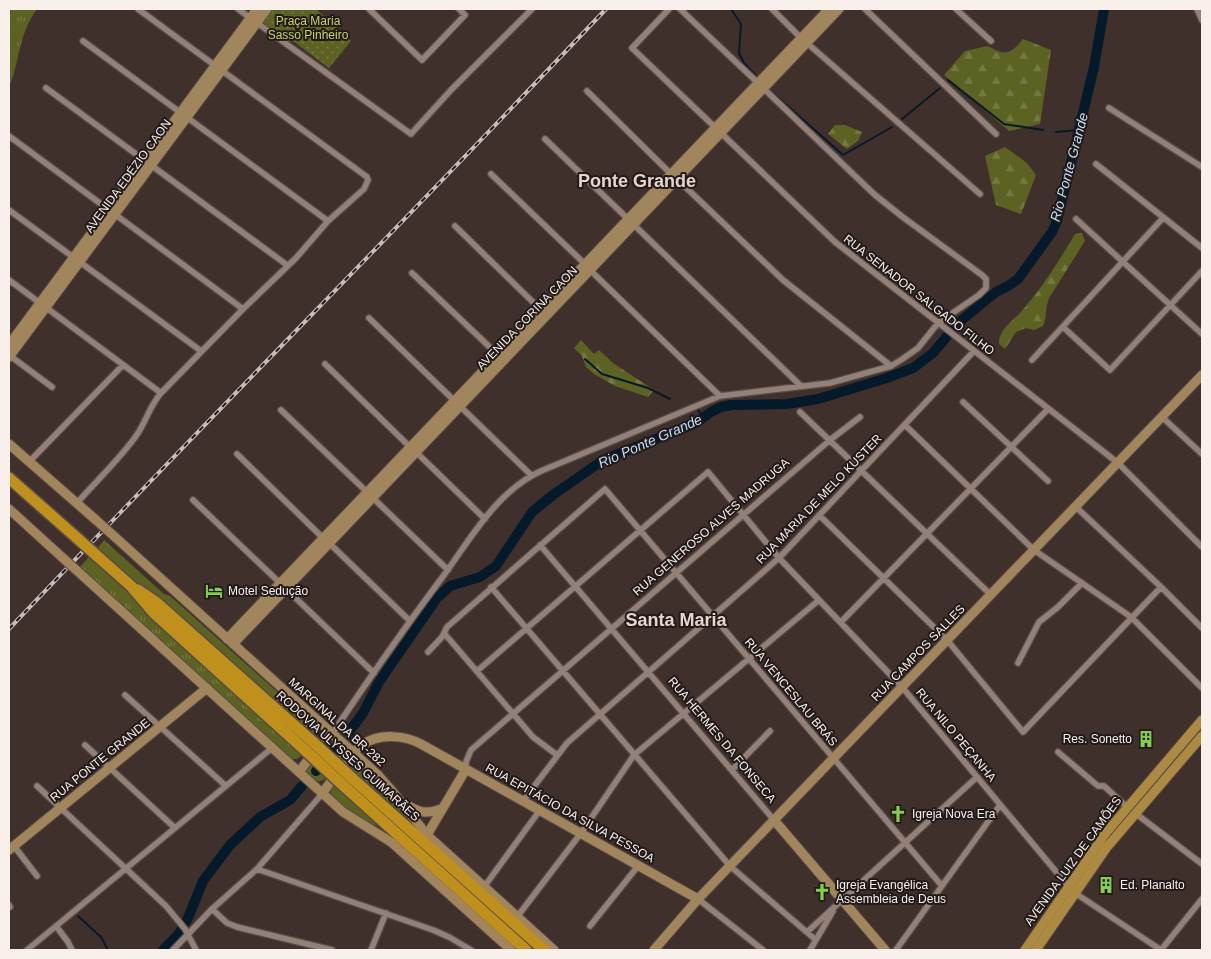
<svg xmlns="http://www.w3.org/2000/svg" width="1211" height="959" viewBox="0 0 1211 959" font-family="Arial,sans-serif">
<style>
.grass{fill:url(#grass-tufts)}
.forest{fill:url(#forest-firs)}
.park{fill:url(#park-dots)}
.garden{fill:#5c6222}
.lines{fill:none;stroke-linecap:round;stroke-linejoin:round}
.stream{stroke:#041a2b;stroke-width:2}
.river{stroke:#041a2b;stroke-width:10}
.street-casing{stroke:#594c47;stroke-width:8}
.secondary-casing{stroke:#594c47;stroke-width:11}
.primary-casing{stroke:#594c47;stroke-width:11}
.highway-casing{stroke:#594c47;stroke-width:14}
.street{stroke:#928079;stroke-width:5.5}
.secondary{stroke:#a0855d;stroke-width:9}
.primary{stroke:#ad8a41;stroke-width:9}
.highway{stroke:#bf901c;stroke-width:11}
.rail-casing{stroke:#c9bdb9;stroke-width:4}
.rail{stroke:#211a18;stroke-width:2;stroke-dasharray:5.5;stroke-linecap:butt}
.secondary-bridge-casing{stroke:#594c47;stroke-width:11;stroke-linecap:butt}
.highway-bridge-casing{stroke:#594c47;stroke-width:14;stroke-linecap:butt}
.secondary-bridge{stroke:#a0855d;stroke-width:9}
.highway-bridge{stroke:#bf901c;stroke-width:11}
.labels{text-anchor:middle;stroke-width:4;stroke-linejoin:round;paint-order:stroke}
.park-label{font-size:12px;fill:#c8d462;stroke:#211a18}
.street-label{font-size:12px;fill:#f9efeb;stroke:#211a18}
.poi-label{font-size:12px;fill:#f9efeb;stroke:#211a18;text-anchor:start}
.water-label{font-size:14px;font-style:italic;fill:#bbdffc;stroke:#211a18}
.district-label{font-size:18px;font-weight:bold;fill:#e8d4cc;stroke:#211a18}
</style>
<defs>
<pattern id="grass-tufts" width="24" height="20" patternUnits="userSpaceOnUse" patternTransform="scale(1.25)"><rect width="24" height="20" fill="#5c6222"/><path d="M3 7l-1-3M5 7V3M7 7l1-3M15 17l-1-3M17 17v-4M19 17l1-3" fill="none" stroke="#747942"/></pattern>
<pattern id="forest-firs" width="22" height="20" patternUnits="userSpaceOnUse" patternTransform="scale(1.25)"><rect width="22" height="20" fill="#5c6222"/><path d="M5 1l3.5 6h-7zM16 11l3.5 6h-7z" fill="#747942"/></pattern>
<pattern id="park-dots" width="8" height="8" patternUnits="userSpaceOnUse" patternTransform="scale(1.25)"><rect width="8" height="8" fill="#5c6222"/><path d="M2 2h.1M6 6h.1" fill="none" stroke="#747942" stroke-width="1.8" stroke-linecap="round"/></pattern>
</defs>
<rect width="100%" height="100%" fill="#40302b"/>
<path class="grass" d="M9,9H37C30,19 25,29 22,41C17,56 16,72 9,86Z
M104,540L164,594L170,596L313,724L317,733L315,740L157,598L135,583L97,549Z
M89,557L127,592L151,618L302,755L297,759H290L79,568Z
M1202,725V730L1103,845L1100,844Z
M333,742C339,743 344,748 346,755L340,763L322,747L326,743Z
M309,762L327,778C316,785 309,781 304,769Z
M356,763H358L390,794L412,825L351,770L350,768Z
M335,784L376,821L377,825H374L349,811L331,796V789Z"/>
<path class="forest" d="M1023,39L1051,50L1040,124L1009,131L944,75L965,51L988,46C1005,56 1010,55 1023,39Z
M835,125H845L862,132L858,141L847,149L828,134Z
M1005,147L1027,163L1036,175L1021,214L996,205L985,156Z
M1082,233L1085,241L1049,298C1045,308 1047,317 1043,326L1034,330L1026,328L1016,332L1005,349L999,344C998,331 1011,322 1020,313C1041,290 1059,261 1075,234Z
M581,340L594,354L599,350L613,363L654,390L648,397L615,386L594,374L586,367L582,356L574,348Z"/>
<path class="park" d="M270,9H316L351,41L329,68L293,41L289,42L261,21Z"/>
<path class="garden" d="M308,9L329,25L317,40L296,23Z"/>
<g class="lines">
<path class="stream" d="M731,9L741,24L739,53L744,63L756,76
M948,80L1004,124L1043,130
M773,93L843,155L892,127
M902,119L940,88
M1056,132L1079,130
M585,359L602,374L648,388L670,399
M698,410L703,418
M78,916L101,937L108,950"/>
<path class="river" d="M349,732L363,713L379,682L437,598L450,586L480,577L496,566L532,512L553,495L603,460L696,423L711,412L721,407L731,405L787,404L818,399L887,378L913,368L933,353L958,323L996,292L1008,286L1018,279L1052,232L1057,221L1094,67L1104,9
M316,771L336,748
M163,950L178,935L188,918L203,881L230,845L260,817L290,800L302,786"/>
<g class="street-casing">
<path id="street" d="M238,9L411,134L451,90L532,9
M369,9L422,60L465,15L459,9
M669,9L632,48L835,242L1118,463L1202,547
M680,9L758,83
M772,9L801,38
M865,9L996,134
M956,9L991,41
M1197,9L1202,20
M83,41L328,221
M807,43L980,194
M46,88L287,265
M587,91L671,174
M1109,108L1202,167
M9,136L243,309
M545,139L628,219
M1096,164L1202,248
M491,174L585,264
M677,179L783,280L891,366
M9,210L201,351
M1076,219L1202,334
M633,224L801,386
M455,226L541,310
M590,270L720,396
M412,273L498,355
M9,280L161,393
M369,318L531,475
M1063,327L1110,370L1202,271
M9,355L52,387
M1032,360L1163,218
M325,364L410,447
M963,402L1048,481
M281,410L367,492
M800,412L991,595
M1162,417L1202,454
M905,425L1034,550L1131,617L1202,688
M416,452L485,519
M237,454L323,538
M29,462L123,365
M373,498L448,570
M193,500L374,673
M77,503C96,481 119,460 136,436C146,422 149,407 161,393L243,309L296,258L328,221L364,189L368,180L367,177L138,9
M1076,507L1161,587L1202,628
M819,515L947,640L1023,732L1161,587
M329,543L410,621
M540,545L774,820
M491,587L730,866L816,940
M841,622L1048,409
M444,633L533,737L557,755
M428,652L442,637L447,627L605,489L942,886
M1018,663L1039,622L1058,607L1082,583
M477,671L708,472L779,558L902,687L1068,886L1075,893L1161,950
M125,695L226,786
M332,734C368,680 405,627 444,575C471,538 497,491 541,471L720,396L830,383L891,366L901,360L918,348L938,323L979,295L986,288V279L982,275L904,218L875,195L763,88
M85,745L175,828
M1058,752L1098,786H1104L1127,807
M466,769V762L471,750L830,440L860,417
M732,770L770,731
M37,786L166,906L185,929L196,950
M523,801L567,743L779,558L974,351
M1135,813L1202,864
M14,846L37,876
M257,869L433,930L449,937L471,950
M484,887L540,810
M698,899L763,950
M9,905L10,907
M212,909L227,923L237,927L332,950
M517,917L581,833L634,755L819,600
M56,926L68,942L72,950
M590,926L638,866
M807,932L977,777
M27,950L272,748
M173,950L212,909L257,869L322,794
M371,950L386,913
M810,950L833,911
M896,950L1000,805
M1161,950L1202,899"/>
</g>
<g class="secondary-casing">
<path id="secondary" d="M9,345L257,9
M9,357L267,9
M9,444L96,520
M9,509L64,559
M115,537L377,774L392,791L427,835L554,950
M84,577L343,812L391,842L511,950
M227,639L829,9
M233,644L839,9
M299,772L324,739L332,734
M322,794C333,779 347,755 362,745C379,733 404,735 421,744L698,899
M404,803C419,813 427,815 443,808
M774,820L885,950
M427,835L466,769
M9,850L207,688
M654,950L698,899L1202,375"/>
</g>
<g class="primary-casing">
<path id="primary" d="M1025,950L1105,834L1202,720
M1036,950L1107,847L1202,736"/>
</g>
<g class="highway-casing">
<path id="highway" d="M9,478L77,538
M96,555L131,586L154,613L306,751
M138,590L157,603L314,743
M353,779L544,950
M345,787L526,950"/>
</g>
<use href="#street" class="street"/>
<use href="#secondary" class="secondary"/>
<use href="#primary" class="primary"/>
<use href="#highway" class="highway"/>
<g class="rail-casing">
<path id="rail" d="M9,629C206,421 409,217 606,9"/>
</g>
<use href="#rail" class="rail"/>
<g class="secondary-bridge-casing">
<path id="secondary-bridge" d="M96,520L115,537
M64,559L84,577"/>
</g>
<g class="highway-bridge-casing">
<path id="highway-bridge" d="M77,538L96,555
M314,743L353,779
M306,751L345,787"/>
</g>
<use href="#secondary-bridge" class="secondary-bridge"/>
<use href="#highway-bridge" class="highway-bridge"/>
</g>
<defs>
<g id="hotel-bare" transform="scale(1.35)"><path d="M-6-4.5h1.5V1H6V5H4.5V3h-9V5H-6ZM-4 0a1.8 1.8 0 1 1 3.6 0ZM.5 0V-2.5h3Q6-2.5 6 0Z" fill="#84d04e" stroke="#211a18" stroke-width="2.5" paint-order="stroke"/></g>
<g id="building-bare" transform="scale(1.35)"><path d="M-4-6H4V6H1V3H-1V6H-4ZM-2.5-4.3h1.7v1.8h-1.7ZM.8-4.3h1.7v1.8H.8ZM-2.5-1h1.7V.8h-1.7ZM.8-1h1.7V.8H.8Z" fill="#84d04e" stroke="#211a18" stroke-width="2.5" paint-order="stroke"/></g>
<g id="church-bare" transform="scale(1.35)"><path d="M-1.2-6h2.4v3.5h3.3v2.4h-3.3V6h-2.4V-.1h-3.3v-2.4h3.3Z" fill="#84d04e" stroke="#211a18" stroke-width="2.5" paint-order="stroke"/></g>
</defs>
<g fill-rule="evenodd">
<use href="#hotel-bare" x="214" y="591"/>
<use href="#building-bare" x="1146" y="739"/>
<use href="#church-bare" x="898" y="814"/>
<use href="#building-bare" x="1106" y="885"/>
<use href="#church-bare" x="822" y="892"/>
</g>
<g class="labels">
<g class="park-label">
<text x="308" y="25">Praça Maria<tspan x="308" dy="14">Sasso Pinheiro</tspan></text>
</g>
<g class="street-label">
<text transform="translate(128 176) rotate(-54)" y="4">AVENIDA EDÉZIO CAON</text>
<text transform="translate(919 295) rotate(38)" y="4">RUA SENADOR SALGADO FILHO</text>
<text transform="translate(527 318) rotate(-46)" y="4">AVENIDA CORINA CAON</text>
<text transform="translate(819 499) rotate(-46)" y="4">RUA MARIA DE MELO KUSTER</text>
<text transform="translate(711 527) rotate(-41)" y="4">RUA GENEROSO ALVES MADRUGA</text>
<text transform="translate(918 653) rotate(-46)" y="4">RUA CAMPOS SALLES</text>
<text transform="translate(791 692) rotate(50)" y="4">RUA VENCESLAU BRÁS</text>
<text transform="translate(337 722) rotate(42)" y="4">MARGINAL DA BR-282</text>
<text transform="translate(956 735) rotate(50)" y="4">RUA NILO PEÇANHA</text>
<text transform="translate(722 740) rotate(50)" y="4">RUA HERMES DA FONSECA</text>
<text transform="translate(348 756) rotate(42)" y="4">RODOVIA ULYSSES GUIMARÃES</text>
<text transform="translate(100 760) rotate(-39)" y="4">RUA PONTE GRANDE</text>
<text transform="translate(570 813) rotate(29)" y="4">RUA EPITÁCIO DA SILVA PESSOA</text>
<text transform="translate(1073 861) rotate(-54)" y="4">AVENIDA LUIZ DE CAMÕES</text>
</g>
<g class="poi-label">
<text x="228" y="595">Motel Sedução</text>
<text x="1132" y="743" text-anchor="end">Res. Sonetto</text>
<text x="912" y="818">Igreja Nova Era</text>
<text x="836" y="889">Igreja Evangélica<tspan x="836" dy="14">Assembleia de Deus</tspan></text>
<text x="1120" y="889">Ed. Planalto</text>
</g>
<g class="water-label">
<text transform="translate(1069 167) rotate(-75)" y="5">Rio Ponte Grande</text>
<text transform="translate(650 441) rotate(-24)" y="5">Rio Ponte Grande</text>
</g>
<g class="district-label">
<text x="637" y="187">Ponte Grande</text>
<text x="676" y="626">Santa Maria</text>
</g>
</g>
<rect width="1211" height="959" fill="none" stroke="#f9efeb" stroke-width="20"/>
</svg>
